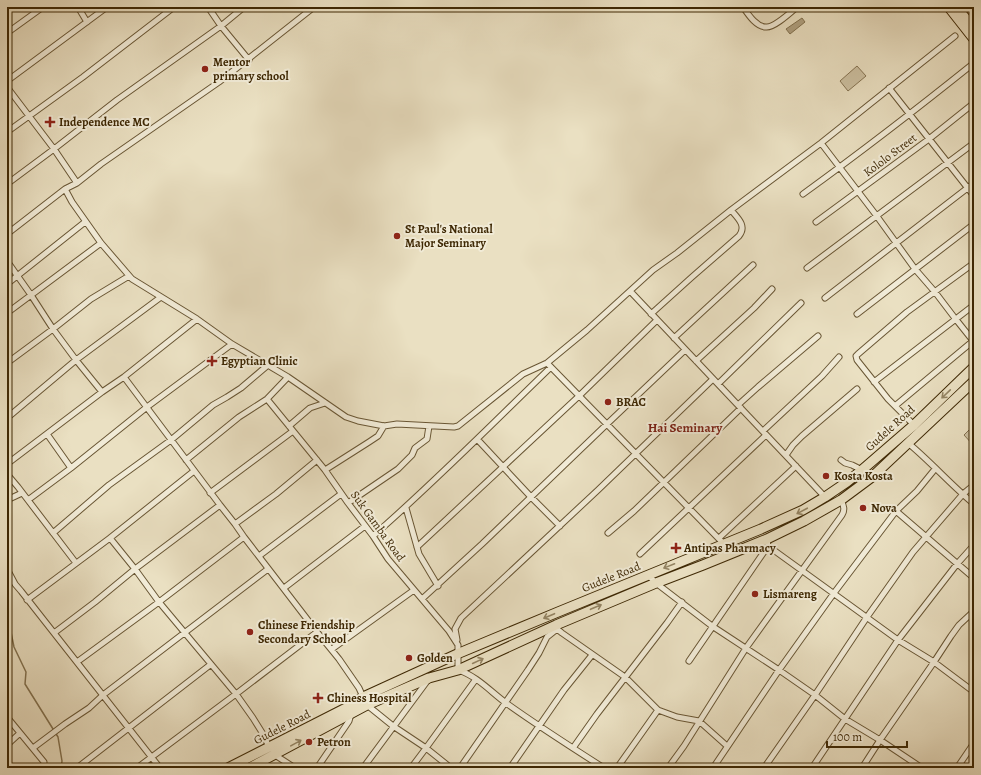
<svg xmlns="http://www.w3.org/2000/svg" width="981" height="775" viewBox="0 0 981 775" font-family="Alegreya,serif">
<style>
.green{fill:#cdc1a2;stroke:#867453}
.water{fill:#b0a181;stroke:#82714f}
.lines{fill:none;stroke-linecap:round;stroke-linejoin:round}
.stream{stroke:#82714f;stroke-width:1.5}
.street-casing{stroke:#695634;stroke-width:7}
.primary-casing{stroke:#3e2804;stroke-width:10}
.highway-casing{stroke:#3e2804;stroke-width:11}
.street{stroke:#f1ebd7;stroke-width:5}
.primary{stroke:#eae0c2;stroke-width:8}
.highway{stroke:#eae0c2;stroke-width:9}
.oneway{stroke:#948463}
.poi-dot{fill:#8f2418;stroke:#f1ebd7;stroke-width:1.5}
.labels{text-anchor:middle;stroke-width:4;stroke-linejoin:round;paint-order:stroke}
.poi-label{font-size:12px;font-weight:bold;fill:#3e2804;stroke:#f1ebd7;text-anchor:start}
.street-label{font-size:12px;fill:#3e2804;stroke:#f1ebd7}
.neighbourhood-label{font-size:13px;font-weight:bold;fill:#7a1f14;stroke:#f1ebd7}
</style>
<rect width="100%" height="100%" fill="#eae0c2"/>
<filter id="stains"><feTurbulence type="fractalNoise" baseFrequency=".005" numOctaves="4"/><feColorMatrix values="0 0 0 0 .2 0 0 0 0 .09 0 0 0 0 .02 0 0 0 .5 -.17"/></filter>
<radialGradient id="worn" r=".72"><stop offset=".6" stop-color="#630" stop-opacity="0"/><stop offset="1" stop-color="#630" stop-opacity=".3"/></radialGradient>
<path class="green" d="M857,66L866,76L848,91L840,81Z
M974,425V446L964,435Z"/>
<path class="water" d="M802,18L805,22L790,34L786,29Z"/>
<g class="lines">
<path class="stream" d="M7,537L9,544L7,553
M7,613L14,647L26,672L25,684L58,737L62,761L61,768"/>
<g class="street-casing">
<path id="street" d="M78,7L87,22
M208,7L221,26L249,60
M743,7C748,14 756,27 766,27C774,28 791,12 797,7
M7,33L43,7
M7,81L107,7
M7,87L54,149L77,183
M889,88L974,196
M7,132L83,77L174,7
M821,143L876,215L915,269L935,292L954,317L974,342
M7,184L54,149L117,100L221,26L244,7
M65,189L72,202L101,243L132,279L197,319L232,344L288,377L346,417L358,421L384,426L397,424L454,427L458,426L523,374L547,363L587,330L653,270L677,253L731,210L821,143L955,36
M803,194C861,152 918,108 974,63
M816,222L929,139L974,103
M7,234L65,189L77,183L101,164L219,82L314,7
M7,261L31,295L53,329L76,360L102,392
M807,268L974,143
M7,284L85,222
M630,291L825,497
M825,298L974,183
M7,313L101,243
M651,314L692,277L739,236C747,226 738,218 731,210
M857,314L974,224
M674,338L753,265
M696,361L754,308L772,289
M7,363L53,329L91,299L129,276
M547,363L724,544
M124,377L220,505L235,524L244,537L317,632L339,659L359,688L363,697
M874,382L974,305
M718,384L801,303
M267,399L325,470L348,503L373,536L388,559L449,631L458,645V670C477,676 491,692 506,703C538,726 571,747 604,768
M738,405L758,387L818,336
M895,406L973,341
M7,418L76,360L161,297
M914,425L888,399L857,360L856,356L858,354L907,312L974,263
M289,426L310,408L325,403
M763,431L822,376L839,357
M47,434L71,468
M477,439L531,497L560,526
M908,443C931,462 951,485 974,504
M786,455L793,445L802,436L857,389
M186,460L239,417L267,399L288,377
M841,460L845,463L852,465L862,470
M7,464L102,392L124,377L197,319
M325,470L369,442L378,436L384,426
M7,474L18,487L76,563
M210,493L293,431
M7,500L22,493
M28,500L71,468L147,407L232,344
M348,503L398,469L412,455L415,448L427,439L429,426
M406,508L419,554L438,586
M896,511L974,578
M235,524L276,494L317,460
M53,533L109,485L171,440L213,405L227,397L241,388L268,365
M608,533L634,511L741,408
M373,536C435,482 492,424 551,367
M110,538L135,569L159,602L236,694L253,718L263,734L269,747
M719,538L796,466
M767,539L768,546L898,640L934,662L974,692
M417,547L579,396L657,320
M640,554L766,435
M259,556L341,494
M7,569L15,584L21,591L160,768
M648,575L656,583L712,626L779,670L815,695L845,719L880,740L922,768
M284,588L365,526
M422,599L482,544L607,424L685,350
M27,600L110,538L194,471
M556,625L557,629L562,633L625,677L658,710L677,717L699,721L727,746
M54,633L95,602L135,569L220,505
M457,640L455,629L461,618L598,490L713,379
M332,649L414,590
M689,661L768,546
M77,662L159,602L244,537
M367,705L393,726L426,748L451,768
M7,717L44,762V765L42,768
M7,745L20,733
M33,748L65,724L89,708L103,695L268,569
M573,748L597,714L667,623L682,602
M275,755L295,768
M77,768L210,665
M137,768L236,694L317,632
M317,768L345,727L349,721L351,714
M363,768L428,680
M411,768L426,748L476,679
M460,768L528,670L539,653L547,637L557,629
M510,768L564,690L592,655
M617,768L658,710
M668,768L684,746L746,648L842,515C845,510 844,506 841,500
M713,768L779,670L834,593L896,511L917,491L935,469
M764,768L815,695L867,617L913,552L963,494L974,485
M812,768L898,640L957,564L974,545
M862,768L880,740L934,662L951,636L959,625L974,611
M957,768L974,743"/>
</g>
<g class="primary-casing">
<path id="primary" d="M948,7L974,40
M957,7L974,28"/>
</g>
<g class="highway-casing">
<path id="highway" d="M228,768L346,708L363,697L457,654L558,612L761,529L803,510L825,497L847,482L862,470L914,425L974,367
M249,768L367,705L429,678L458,670L556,625L656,583L703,565L767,539L804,521L841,500L872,477L974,381"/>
</g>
<use href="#street" class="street"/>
<use href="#primary" class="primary"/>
<use href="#highway" class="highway"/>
</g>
<defs><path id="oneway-shaft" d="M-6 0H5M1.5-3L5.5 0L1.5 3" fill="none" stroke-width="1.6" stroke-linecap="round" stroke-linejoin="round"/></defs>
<g class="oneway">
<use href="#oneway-shaft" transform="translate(946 394) rotate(136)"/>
<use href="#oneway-shaft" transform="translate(802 511) rotate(152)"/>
<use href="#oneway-shaft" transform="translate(669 566) rotate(158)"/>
<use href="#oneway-shaft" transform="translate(596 607) rotate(-23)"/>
<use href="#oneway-shaft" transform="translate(549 616) rotate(157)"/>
<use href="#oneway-shaft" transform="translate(478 661) rotate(-25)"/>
<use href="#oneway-shaft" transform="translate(296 743) rotate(-29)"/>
</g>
<g class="poi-dot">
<circle cx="205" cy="69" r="4"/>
<path d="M48 116h4v4h4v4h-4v4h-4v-4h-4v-4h4z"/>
<circle cx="397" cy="236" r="4"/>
<path d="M210 355h4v4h4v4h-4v4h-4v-4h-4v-4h4z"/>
<circle cx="608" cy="402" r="4"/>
<circle cx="826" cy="476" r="4"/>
<circle cx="863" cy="508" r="4"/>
<path d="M674 542h4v4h4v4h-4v4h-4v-4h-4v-4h4z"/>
<circle cx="755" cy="594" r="4"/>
<circle cx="250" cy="632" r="4"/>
<circle cx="409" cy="658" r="4"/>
<path d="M316 692h4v4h4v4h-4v4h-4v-4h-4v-4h4z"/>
<circle cx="309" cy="742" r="4"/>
</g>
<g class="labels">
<g class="poi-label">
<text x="213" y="66">Mentor<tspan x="213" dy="14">primary school</tspan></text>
<text x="59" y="126">Independence MC</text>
<text x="405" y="233">St Paul's National<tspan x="405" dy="14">Major Seminary</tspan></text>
<text x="221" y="365">Egyptian Clinic</text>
<text x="616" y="406">BRAC</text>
<text x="834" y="480">Kosta Kosta</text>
<text x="871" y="512">Nova</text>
<text x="684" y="552">Antipas Pharmacy</text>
<text x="763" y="598">Lismareng</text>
<text x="258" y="629">Chinese Friendship<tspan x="258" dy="14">Secondary School</tspan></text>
<text x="417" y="662">Golden</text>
<text x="327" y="702">Chiness Hospital</text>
<text x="317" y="746">Petron</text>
</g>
<g class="street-label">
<text transform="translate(890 155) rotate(-37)" y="4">Kololo Street</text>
<text transform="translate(890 428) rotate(-42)" y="4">Gudele Road</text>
<text transform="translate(378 526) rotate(54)" y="4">Suk Gamba Road</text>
<text transform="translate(611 577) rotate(-22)" y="4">Gudele Road</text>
<text transform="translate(282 727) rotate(-27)" y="4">Gudele Road</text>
</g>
<g class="neighbourhood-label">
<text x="685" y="432">Hai Seminary</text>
</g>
</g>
<rect width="981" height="775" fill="none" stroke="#eae0c2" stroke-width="24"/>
<rect x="8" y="8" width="965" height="759" fill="none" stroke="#3e2804" stroke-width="2"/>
<rect x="12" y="12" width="957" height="751" fill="none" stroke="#3e2804"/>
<path d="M827 741v6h80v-6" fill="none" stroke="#3e2804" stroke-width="2"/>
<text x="833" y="741" font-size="12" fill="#3e2804" stroke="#f1ebd7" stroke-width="3" paint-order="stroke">100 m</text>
<rect width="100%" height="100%" filter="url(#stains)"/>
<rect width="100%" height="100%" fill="url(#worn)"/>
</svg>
